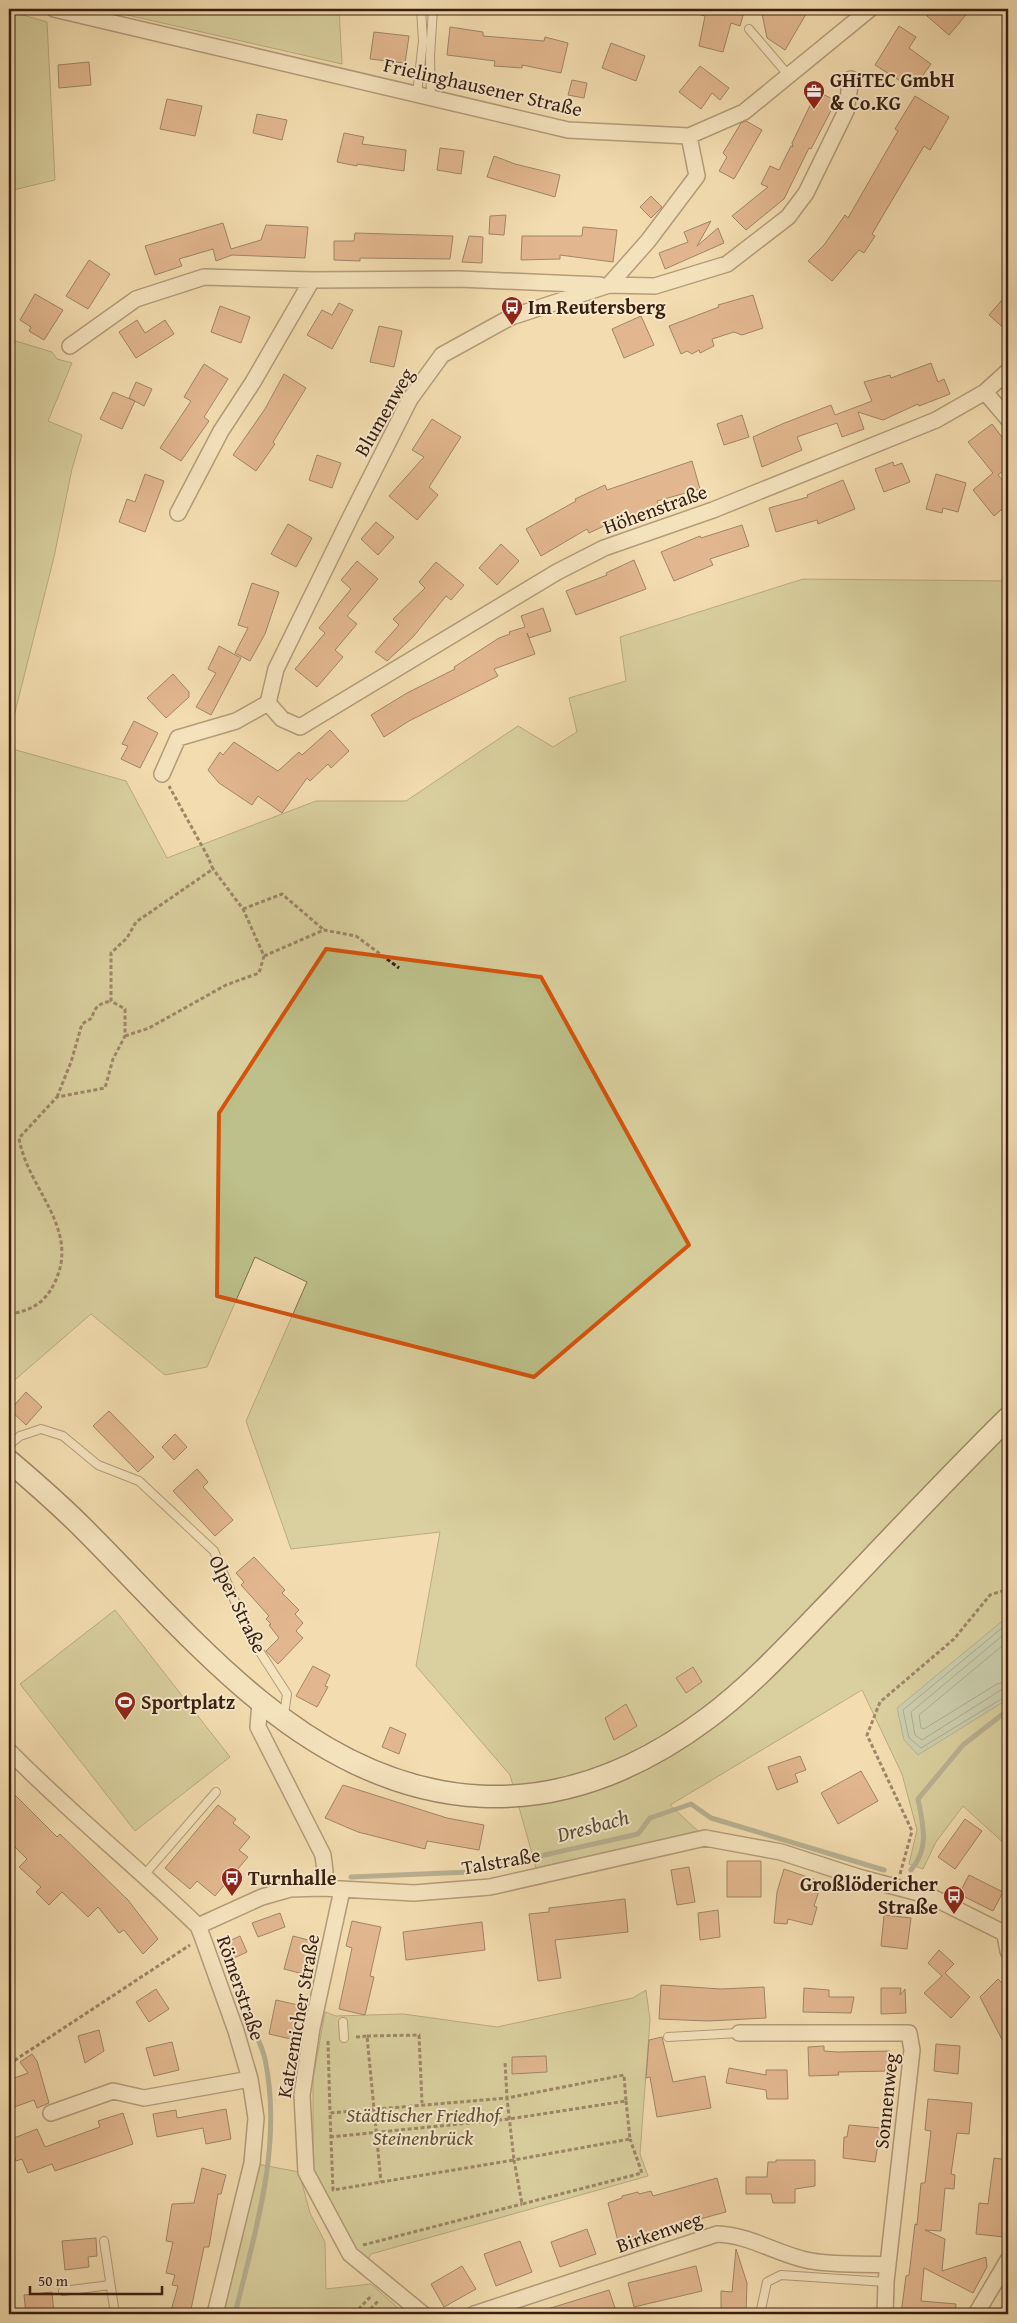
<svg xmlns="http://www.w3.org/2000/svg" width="1017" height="2323" viewBox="0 0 1017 2323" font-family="'Gentium Book Plus',serif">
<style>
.green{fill:#bdc08a;stroke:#7b6f4d}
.water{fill:#9bbcac;stroke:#747d6e}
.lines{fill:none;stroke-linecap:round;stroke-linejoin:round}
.shore{stroke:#6a6d5e;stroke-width:1}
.stream{stroke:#747d6e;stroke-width:5}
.building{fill:#cf8967;stroke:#391e10}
.service-casing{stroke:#684e38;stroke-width:10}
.minor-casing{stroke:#684e38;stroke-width:18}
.secondary-casing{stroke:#391e10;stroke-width:24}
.path{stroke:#391e10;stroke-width:3;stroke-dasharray:4 2.5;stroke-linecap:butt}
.service{stroke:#f7e9cc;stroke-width:8}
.minor{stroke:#f7e9cc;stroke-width:15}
.secondary{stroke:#f7e9cc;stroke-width:21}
.marked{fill:none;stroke:#d6530c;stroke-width:4;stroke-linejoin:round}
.labels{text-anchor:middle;stroke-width:4;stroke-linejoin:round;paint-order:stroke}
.poi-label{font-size:20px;font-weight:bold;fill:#391e10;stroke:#f7e9cc;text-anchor:start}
.street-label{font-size:20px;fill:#391e10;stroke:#f7e9cc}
.park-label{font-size:20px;font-style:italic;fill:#614f35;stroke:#f7e9cc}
.water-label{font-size:21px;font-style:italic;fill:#564d3f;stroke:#f7e9cc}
</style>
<rect width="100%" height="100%" fill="#f3ddb0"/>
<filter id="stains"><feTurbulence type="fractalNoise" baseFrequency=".004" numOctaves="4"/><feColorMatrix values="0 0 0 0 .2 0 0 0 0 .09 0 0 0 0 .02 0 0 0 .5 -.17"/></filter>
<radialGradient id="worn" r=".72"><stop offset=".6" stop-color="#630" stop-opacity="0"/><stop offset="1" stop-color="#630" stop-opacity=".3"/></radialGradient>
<path class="green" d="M101,9H339L342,64Z
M9,11L47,22L55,180L9,191Z
M9,339L52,352L57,359L72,363L48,421L82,435L72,469L54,557L9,736Z
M803,579L1008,581V1847L963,1806L936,1842L923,1869L909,1864L917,1830L902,1774L862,1690L670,1805L698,1831L536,1868L510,1775L416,1666L440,1532L291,1549L246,1421L307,1282L255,1257L207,1367L165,1375L91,1314L9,1385V748L126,781L167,858L316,801H406L518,726L553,747L577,732L569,698L626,681L620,637Z
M115,1610L230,1757L135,1831L20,1684Z
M646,1990L650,2020L640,2154L648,2176L371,2254L368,2259L350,2243L313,2170V2079L325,2012L336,2016L403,2014L497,2027L633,1998Z
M252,2163L299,2172L310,2213L325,2242L326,2289L371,2284L405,2314H215Z"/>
<path class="water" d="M1006,1618L1008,1619V1699L918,1755L904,1740L897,1708Z"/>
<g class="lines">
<path class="shore" d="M1008,1623L903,1710L909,1738L921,1748L1008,1695
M1008,1631L911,1712L915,1735L922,1740L1001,1690L1008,1689
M1008,1641L919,1715L921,1728L924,1729L997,1684L1008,1681"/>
<path class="stream" d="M911,1870C930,1848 923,1825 918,1799L963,1745L1008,1710
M351,1877L469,1872L638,1834L650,1818L691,1804L711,1818L884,1870
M235,2314C255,2232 283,2145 265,2059C262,2045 254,2031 248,2017"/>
</g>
<path class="building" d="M694,9H745L740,26L731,23L723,52L699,46L705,16L694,13Z
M761,9H809L785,50L767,38Z
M933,9H971L949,35L927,16Z
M899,26L916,37L909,48L931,64L913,89L875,65Z
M450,27L483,32V36L544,41L545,37L568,43L561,73L522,65V68L494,66L495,61L447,55Z
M374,32L409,36L405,63L370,59Z
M611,43L645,56L636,81L602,68Z
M89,62L91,85L59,88L58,65Z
M700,66L729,88L720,100L712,93L701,109L679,92Z
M572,80L587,83L584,98L568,95Z
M817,91L836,101L811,149L809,148L784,199L746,230L732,216L768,187L761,184L770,166L779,170L791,146L793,147L792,143Z
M915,96L949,117L930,150L924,146L872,234L875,236L864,253L859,250L832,281L808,261L824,245L845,215L848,218L898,131L895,129Z
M167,99L202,106L195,136L160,129Z
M257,114L287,120L282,140L253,133Z
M746,121L762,130L734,179L719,171L727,157L723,153L741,123Z
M344,133L364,137L362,144L406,150L404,171L357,164V166L337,162Z
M440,148L464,151L461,174L437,170Z
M494,156L515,164L560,175L555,197L487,177Z
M651,196L662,207L651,218L640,207Z
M506,215L504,235L489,234L490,216Z
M711,221L697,246L718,228L724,243L665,269L659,253L688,242L684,232Z
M223,223L231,249L261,240L266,225L308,227L305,258L232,255L216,261L213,249L179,259L182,266L155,275L145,246Z
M583,227L617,230L613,262L560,255V259L521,260L522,236H582Z
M355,233L453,236L450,259L360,258V261L334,260V241H354Z
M469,236L483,237L482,263L462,262Z
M89,260L110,274L88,309L66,296Z
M1008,293V332L989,315Z
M35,294L63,310L44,340L29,331L31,327L20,320Z
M753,295L763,328L742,335L734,332L712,339L714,346L700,353L699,350L692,354L687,351L681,354L669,326L719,307L718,305Z
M339,303L353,310L332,349L307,335L322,310L332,315Z
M220,306L250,317L241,343L211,332Z
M641,316L654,345L624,358L612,329Z
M137,320L145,333L165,320L174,334L136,358L119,332Z
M379,326L402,331L394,367L370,362Z
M931,363L938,382L944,379L950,394L919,406L918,404L883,420L858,412L864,429L842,437L837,423L797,437L802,450L762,467L753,437L782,424L831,405L835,415L872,401L864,382L890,375L891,378Z
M204,364L228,379L204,417L209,421L181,461L160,448L191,401L184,397Z
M284,374L306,388L273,442L275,444L256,471L233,455L265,409Z
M136,382L152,389L144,406L129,398Z
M113,392L135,401L122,429L100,419Z
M742,415L749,437L724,445L717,424Z
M432,419L461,437L429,487L438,495L417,520L389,496L424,457L412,450Z
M992,424L1008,445V467L998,475L1008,487V504L994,516L973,490L993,473L968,442Z
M317,455L341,463L332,488L309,480Z
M692,461L700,489L657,501L659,507L633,516L632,513L589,533L587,529L541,556L526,529L576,501L575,499L605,485L607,490Z
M893,462L894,466L902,463L910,482L884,492L875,469Z
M145,474L164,481L145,532L119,522L127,499L135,502Z
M936,474L966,483L958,512L943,508L942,513L926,509Z
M843,480L855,509L818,524L817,520L776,532L769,508L808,497L807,495Z
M376,522L394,537L378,555L361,539Z
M288,524L312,538L296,567L271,554Z
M742,525L749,546L710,559L713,565L674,581L661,552L700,536L701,538Z
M501,544L519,561L497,585L479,568Z
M634,560L646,589L576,615L566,591L607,575L606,573Z
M357,561L378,579L347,616L357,624L335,650L343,657L317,687L295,669L325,633L319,628L351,589L341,580Z
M436,562L464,585L451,600L446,596L413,637L387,661L375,652L399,625L393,619L425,588L419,582Z
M252,583L279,592L265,634L250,661L235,653L248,628L238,625Z
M543,608L551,631L529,638L527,633L535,654L494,669L498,676L409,721L384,737L371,715L407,693L455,669L454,667L499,638L510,634L509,632L525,627L521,616Z
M219,646L241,658L211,715L196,707L216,673L208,669Z
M173,674L189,692V697L166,718L147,698Z
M134,721L158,733L140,768L121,759L128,746L122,744Z
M330,730L349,751L331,768L328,764L310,781L307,778L282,813L258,796L252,805L219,783L208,770L220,752L223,755L234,742L278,771L299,752L302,755Z
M26,1392L42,1407L26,1425L10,1410Z
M109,1411L154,1457L138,1472L93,1426Z
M175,1434L187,1447L174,1460L162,1447Z
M197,1469L208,1482L203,1487L233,1520L215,1536L173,1491Z
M254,1557L285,1590L282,1593L299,1610L295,1614L303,1623L296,1631L303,1638L278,1664L266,1651L279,1638L269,1625L271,1624L266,1619L269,1616L241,1585L244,1582L236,1573Z
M313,1666L330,1675L325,1686L328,1687L317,1707L296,1696Z
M693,1667L702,1682L686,1693L676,1678Z
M626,1704L637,1726L614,1740L605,1718Z
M390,1727L406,1734L399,1754L382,1747Z
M800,1756L806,1770L795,1774L798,1782L777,1790L768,1767Z
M861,1771L878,1801L838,1824L821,1793Z
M343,1785L447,1818L484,1825L479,1850L427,1841L425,1849L358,1832L325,1818Z
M9,1789L57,1837L60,1834L128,1900L158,1939L143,1954L124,1930L119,1933L98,1907L88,1917L62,1892L49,1905L36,1892L41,1887L19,1867L27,1859L9,1841Z
M218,1805L236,1819L233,1823L250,1837L239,1850L248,1857L215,1896L197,1881L190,1889L165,1868Z
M965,1819L982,1831L955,1869L938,1857Z
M727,1861H761V1897H727Z
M689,1867L695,1902L677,1905L671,1870Z
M784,1869L822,1882L814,1906L817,1907L812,1925L788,1919L787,1924L774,1923L777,1892Z
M969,1875L1003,1892L993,1911L959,1894Z
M625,1899L628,1932L555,1940L561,1978L538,1981L529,1914L549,1912V1908Z
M718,1910L720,1937L700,1940L698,1913Z
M280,1913L285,1927L258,1937L252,1923Z
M884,1915L911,1918L907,1949L881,1946Z
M352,1921L381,1927L370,1976L374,1977L365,2015L339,2009L352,1948L346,1946Z
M482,1922L485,1950L406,1960L403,1932Z
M240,1936L247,1952L234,1958L227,1942Z
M293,1936L316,1942L307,1975L284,1969Z
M939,1950L954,1964L945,1973L970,1997L951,2018L924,1993L942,1976L928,1963Z
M998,1979L1008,1989V2051L980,1997Z
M661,1985L721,1989L764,1987L766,2018L708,2021L659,2019Z
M804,1988L829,1990V1997H854L851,2013L803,2012Z
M881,1988H901L900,1995L905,1989L906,2013L881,2014Z
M156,1989L169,2009L149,2022L136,2002Z
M276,2000L298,2005L291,2039L269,2034Z
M99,2030L104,2051L85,2063L78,2036Z
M662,2037L673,2082L705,2076L711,2108L657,2117L650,2077L646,2078L649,2040Z
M172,2042L179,2070L154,2076L146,2048Z
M936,2044L960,2046L958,2074L934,2071Z
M824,2046V2051L837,2052L890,2051V2071L838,2072L839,2075L809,2076L808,2047Z
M32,2054L37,2061L49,2103L37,2108L34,2100L9,2109V2080L28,2073L20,2062Z
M546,2056L547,2072L512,2074V2057Z
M729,2068L766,2075V2070H787L788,2099H767L766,2090L726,2083Z
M928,2099L972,2103L969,2134L957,2133L951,2174L955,2175L954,2189L945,2188L941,2231L925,2230L945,2239L942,2271L986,2257L987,2267L973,2293L924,2268L921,2301L956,2304L955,2314H901L906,2276L909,2275L915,2224L917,2225L921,2183H925L931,2131L925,2130Z
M226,2109L231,2139L206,2144L203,2128L157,2137L153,2114L176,2110L177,2118Z
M123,2113L133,2144L55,2171L52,2164L28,2173L22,2159L16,2161L9,2142V2140L37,2129L45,2147L100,2127L98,2121Z
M849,2125L881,2128L875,2162L843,2158L844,2137H847Z
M994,2158L1008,2160V2203L1004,2237L976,2234L979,2203L988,2204Z
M776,2160H815V2186L795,2189V2203H773L771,2194H746V2177H767L768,2162H776Z
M202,2168L226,2175L221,2194H218L209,2247H204L190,2314H170L178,2286L172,2285L175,2275L166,2273L173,2242L166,2241L172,2204L194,2203Z
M717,2178L726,2212L618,2241L608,2203L622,2198V2196L638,2192L639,2194L651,2191L653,2196Z
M587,2229L596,2254L560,2267L551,2242Z
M96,2238L97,2256L88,2257L89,2267L65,2270L62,2241Z
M520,2241L532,2272L496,2286L484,2254Z
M736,2249L747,2283L746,2314H721V2291L732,2292Z
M462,2266L476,2289L444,2307L431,2284Z
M696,2266L702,2291L634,2307L628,2283Z
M609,2290L617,2314H542L541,2311Z
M52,2292L54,2314H26L24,2295Z"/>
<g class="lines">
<g class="service-casing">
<path id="service" d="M749,29L790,77
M417,94L423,41L421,9
M431,98L430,56L433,9
M9,1445L20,1436L41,1429L63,1436L98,1465L139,1481L214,1551L249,1635L287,1694L284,1715
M145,1874L216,1792
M343,2022L344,2038
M668,2037L739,2033
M104,2241L115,2314
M63,2291L110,2285
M760,2314L767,2282L781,2275L886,2282"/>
</g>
<g class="minor-casing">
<path id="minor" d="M54,9L568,130L689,136L744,112L870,9
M851,79L846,111L806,193L788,217L727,264L655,286L609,285L511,317L442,355L410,399L349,520L276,669L268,703L282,719L300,727L557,572L604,548L713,510L936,420L985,392L1008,371
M609,285L648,241L697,176L689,136
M70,346L136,299L204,277L312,280L459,279L600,285
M985,392L1008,419
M178,513L221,431L253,382L312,280
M162,774L178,738L236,721L268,703
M260,1702L258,1727L323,1855L325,1871L322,1888
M9,1751C69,1812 136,1866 198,1926L202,1936L236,2031L250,2079L256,2118L252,2163L215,2314
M342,1890L312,2028L302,2095L306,2172L350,2254L423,2314
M198,1926L262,1897L290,1889L322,1888L414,1893L490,1887L705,1838L781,1852L858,1877L930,1896L1008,1935
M1005,1935L1008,1951
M739,2033H909L912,2050L886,2282L885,2314
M51,2113L113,2091L144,2098L250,2079
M474,2314L717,2234C749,2235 775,2253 806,2260C832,2266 862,2263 888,2265
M976,2314L1008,2260"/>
</g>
<g class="secondary-casing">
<path id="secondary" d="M9,1461C35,1483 60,1505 84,1529C142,1587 197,1650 261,1702C404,1819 557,1831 708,1718C755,1683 795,1638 836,1596C893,1536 949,1476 1008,1418"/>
</g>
<path class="path" d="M243,909L282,894L324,930
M264,956L324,930L356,936L399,968
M125,1036L149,1028L226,985L259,973L264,956L243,909L213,869
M57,1097L71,1062L82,1024L92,1018C94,1007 100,1003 111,1001
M9,1314C30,1311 44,1304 54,1284C82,1229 27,1189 19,1138L57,1097L105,1088L113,1059L125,1036V1009L111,1001V953L127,938L136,922L213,869L208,857L169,786
M900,1874L912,1831L867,1735L880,1702L954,1639L990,1595L1008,1589
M367,2036L419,2035L422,2103
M356,2037L367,2036L381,2182
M328,2041L330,2113
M9,2064L190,1945
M626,2101L630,2139L514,2160L522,2204L642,2173L630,2139
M330,2137L509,2119L626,2101L624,2075L507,2098L514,2160L333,2190L330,2113L507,2098L505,2062
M363,2245L522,2204
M354,2314L372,2295
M366,2314L378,2301
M380,2314L385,2309"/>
<use href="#service" class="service"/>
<use href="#minor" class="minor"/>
<use href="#secondary" class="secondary"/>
</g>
<path d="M0 0H1017V2323H0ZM326,949L541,977L689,1245L534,1377L217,1296L219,1113Z" fill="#f3ddb0" fill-opacity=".55" fill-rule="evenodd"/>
<path class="marked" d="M326,949L541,977L689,1245L534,1377L217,1296L219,1113Z"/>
<defs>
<g id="office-pin" transform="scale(1.125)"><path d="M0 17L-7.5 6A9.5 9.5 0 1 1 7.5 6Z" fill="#8f2418" stroke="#f7e9cc"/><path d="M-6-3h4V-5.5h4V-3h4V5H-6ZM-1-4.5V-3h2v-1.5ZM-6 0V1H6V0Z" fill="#fff"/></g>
<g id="bus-pin" transform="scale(1.125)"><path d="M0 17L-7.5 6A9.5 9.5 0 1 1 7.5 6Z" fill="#8f2418" stroke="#f7e9cc"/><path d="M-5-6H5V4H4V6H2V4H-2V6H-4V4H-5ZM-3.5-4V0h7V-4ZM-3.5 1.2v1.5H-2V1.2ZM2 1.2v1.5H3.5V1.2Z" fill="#fff"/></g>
<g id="stadium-pin" transform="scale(1.125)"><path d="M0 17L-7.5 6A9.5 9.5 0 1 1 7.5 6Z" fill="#8f2418" stroke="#f7e9cc"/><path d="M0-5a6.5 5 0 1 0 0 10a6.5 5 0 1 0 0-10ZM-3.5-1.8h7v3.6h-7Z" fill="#fff"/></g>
</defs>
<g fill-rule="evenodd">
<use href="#office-pin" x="814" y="91"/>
<use href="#bus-pin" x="512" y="307"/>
<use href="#stadium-pin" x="125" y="1702"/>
<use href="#bus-pin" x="232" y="1878"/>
<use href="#bus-pin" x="954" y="1896"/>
</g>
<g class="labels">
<g class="poi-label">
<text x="830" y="87">GHiTEC GmbH<tspan x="830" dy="23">&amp; Co.KG</tspan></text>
<text x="528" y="314">Im Reutersberg</text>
<text x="141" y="1709">Sportplatz</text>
<text x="248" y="1885">Turnhalle</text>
<text x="938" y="1891" text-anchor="end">Großlödericher<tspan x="938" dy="23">Straße</tspan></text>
</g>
<g class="street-label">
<text transform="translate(483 87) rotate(13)" y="7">Frielinghausener Straße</text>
<text transform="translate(384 412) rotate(-60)" y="7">Blumenweg</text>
<text transform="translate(655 509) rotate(-20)" y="7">Höhenstraße</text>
<text transform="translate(238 1604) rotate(64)" y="7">Olper Straße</text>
<text transform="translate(501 1861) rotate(-10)" y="7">Talstraße</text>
<text transform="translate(241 1988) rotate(71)" y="7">Römerstraße</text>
<text transform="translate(298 2016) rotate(-80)" y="7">Katzemicher Straße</text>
<text transform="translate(886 2101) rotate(-84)" y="7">Sonnenweg</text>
<text transform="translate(659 2232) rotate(-19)" y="7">Birkenweg</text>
</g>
<g class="park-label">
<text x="423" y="2122">Städtischer Friedhof<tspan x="423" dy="23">Steinenbrück</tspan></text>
</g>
<g class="water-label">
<text transform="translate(593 1826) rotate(-15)" y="7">Dresbach</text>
</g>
</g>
<rect width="1017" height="2323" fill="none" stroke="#f3ddb0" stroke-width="30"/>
<rect x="10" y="10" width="997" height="2303" fill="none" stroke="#391e10" stroke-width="2.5"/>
<rect x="15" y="15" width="987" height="2293" fill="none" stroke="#391e10"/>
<path d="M30 2286v8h132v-8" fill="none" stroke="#391e10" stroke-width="2.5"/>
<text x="38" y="2286" font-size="15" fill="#391e10" stroke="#f7e9cc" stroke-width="4" paint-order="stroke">50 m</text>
<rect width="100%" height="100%" filter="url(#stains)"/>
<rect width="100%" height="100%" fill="url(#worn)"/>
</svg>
